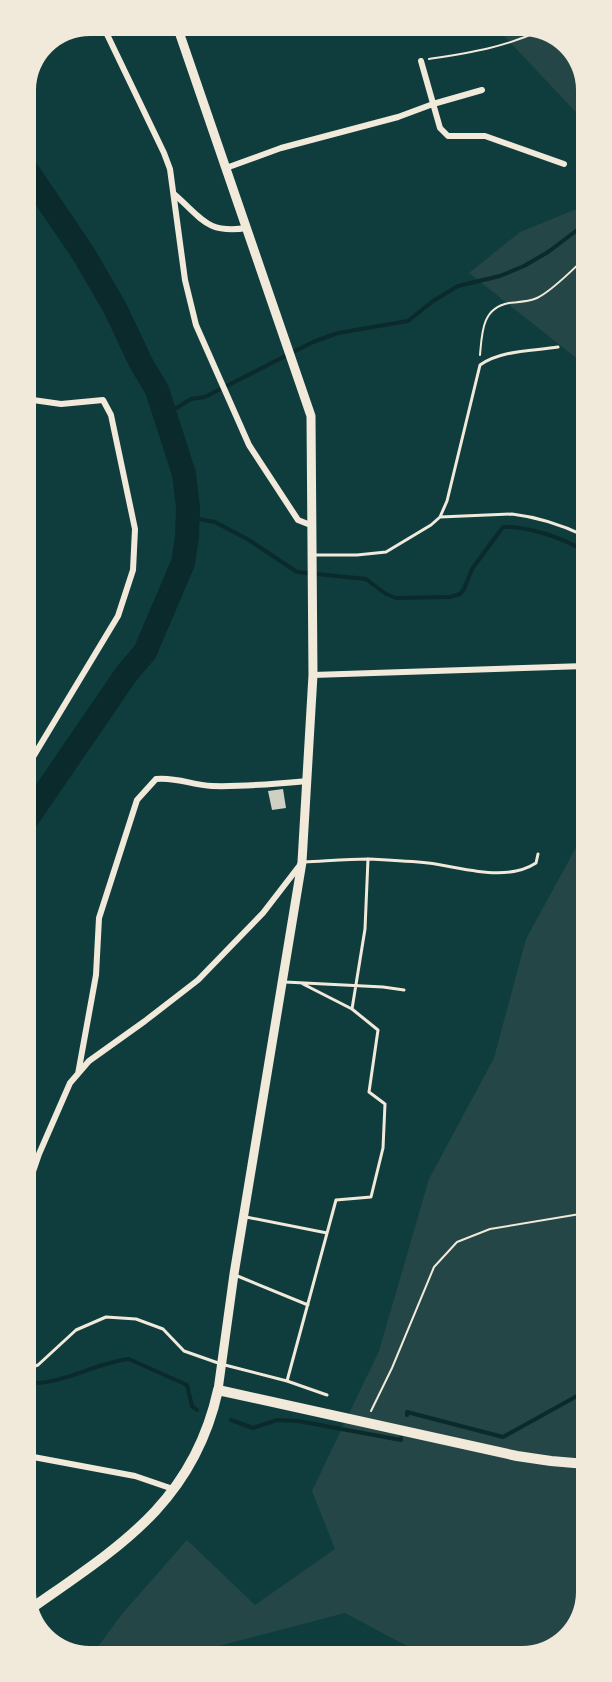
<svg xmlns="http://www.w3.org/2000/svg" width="612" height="1682" viewBox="0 0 612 1682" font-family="Lato,sans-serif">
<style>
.green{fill:#244646}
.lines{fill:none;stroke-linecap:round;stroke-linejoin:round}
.stream{stroke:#0a2a2b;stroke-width:4}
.river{stroke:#0a2a2b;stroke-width:24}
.building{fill:#cfcfc3}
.path{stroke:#f1e9da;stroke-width:2}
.service{stroke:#f1e9da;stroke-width:3}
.minor{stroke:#f1e9da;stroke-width:6}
.secondary{stroke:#f1e9da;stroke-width:9}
.primary{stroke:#f1e9da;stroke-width:10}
</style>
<rect width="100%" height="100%" fill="#0f3d3e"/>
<path class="green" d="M495,26H527L564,41L584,73V121Z
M584,206L585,365L469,273L520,232Z
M585,831L586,1592L573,1632L539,1654L424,1655L345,1613L207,1649L202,1656H91L122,1614L187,1540L255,1605L335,1549L312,1491L379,1351L429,1179L494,1058L526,939Z"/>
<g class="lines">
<path class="stream" d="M165,415L191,399L205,397L313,342L338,333L408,321L433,301L458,286L500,276L524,266L548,252L584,225
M188,517L215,522L249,540L297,572L366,579L386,594L396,598L450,597L460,594L464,589L472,569L503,527C529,526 562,538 585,551
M27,1383C63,1385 94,1363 129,1359L187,1385L192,1406L197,1410
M407,1415V1412L503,1437L586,1391
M231,1420L253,1428L277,1420L298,1421L401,1440V1438"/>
<path class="river" d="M26,169L83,253L115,308L141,363L157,390L184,474L188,507L187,537L183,563L145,652L127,673L27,819"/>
</g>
<path class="building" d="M283,789L286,808L272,810L268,791Z"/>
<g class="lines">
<path class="path" d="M429,59C467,53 503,48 539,31
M480,355C482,332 482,308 509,303C518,302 528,302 537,298C552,291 571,271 584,259
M371,1411L392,1368L434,1267L457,1242L490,1229L586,1213"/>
<path class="service" d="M440,517L512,514C537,517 562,525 585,536
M314,555H357L386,552L431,525L440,517L447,501L480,365C501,350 533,351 558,347
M304,862C326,861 347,859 369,859C388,860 409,861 428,863C462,867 505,883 536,863L538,854
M285,982L383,987L404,990
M352,1009L365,929L368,859
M246,1217L327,1233
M235,1275L308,1305
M27,1369L38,1365L76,1330L106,1317L136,1319L163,1329L184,1351L221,1364L287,1381L336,1200L371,1197L383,1148L385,1104L369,1092L378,1030L352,1009L301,983
M287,1381L327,1395"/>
<path class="minor" d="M103,26L164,153L170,169L185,280L196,325L249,445L298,520L313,526
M421,61L440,128L448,136H485L564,164
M226,168L281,148L398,117L433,104L482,90
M174,194C202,218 206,234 247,228
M26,399L61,404L103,400L111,415L135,529L133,570L118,616L27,767
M313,675L585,666
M78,1074L96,975L99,918L137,800L156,779C177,777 192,785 212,786C244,787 275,784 307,781
M27,1189L39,1154L70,1083L89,1061L145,1021L198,980L263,913L300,865
M28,1456L135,1476L173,1489"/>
<path class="secondary" d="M177,26L311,416L313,675L302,862L234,1274L218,1390"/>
<path class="primary" d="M29,1610C117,1548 193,1504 218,1390L517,1456L551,1461L586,1464"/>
</g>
<path d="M0 0H612V1682H0ZM90 36H522A54 54 0 0 1 576 90V1592A54 54 0 0 1 522 1646H90A54 54 0 0 1 36 1592V90A54 54 0 0 1 90 36Z" fill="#f1e9da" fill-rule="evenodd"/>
</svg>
